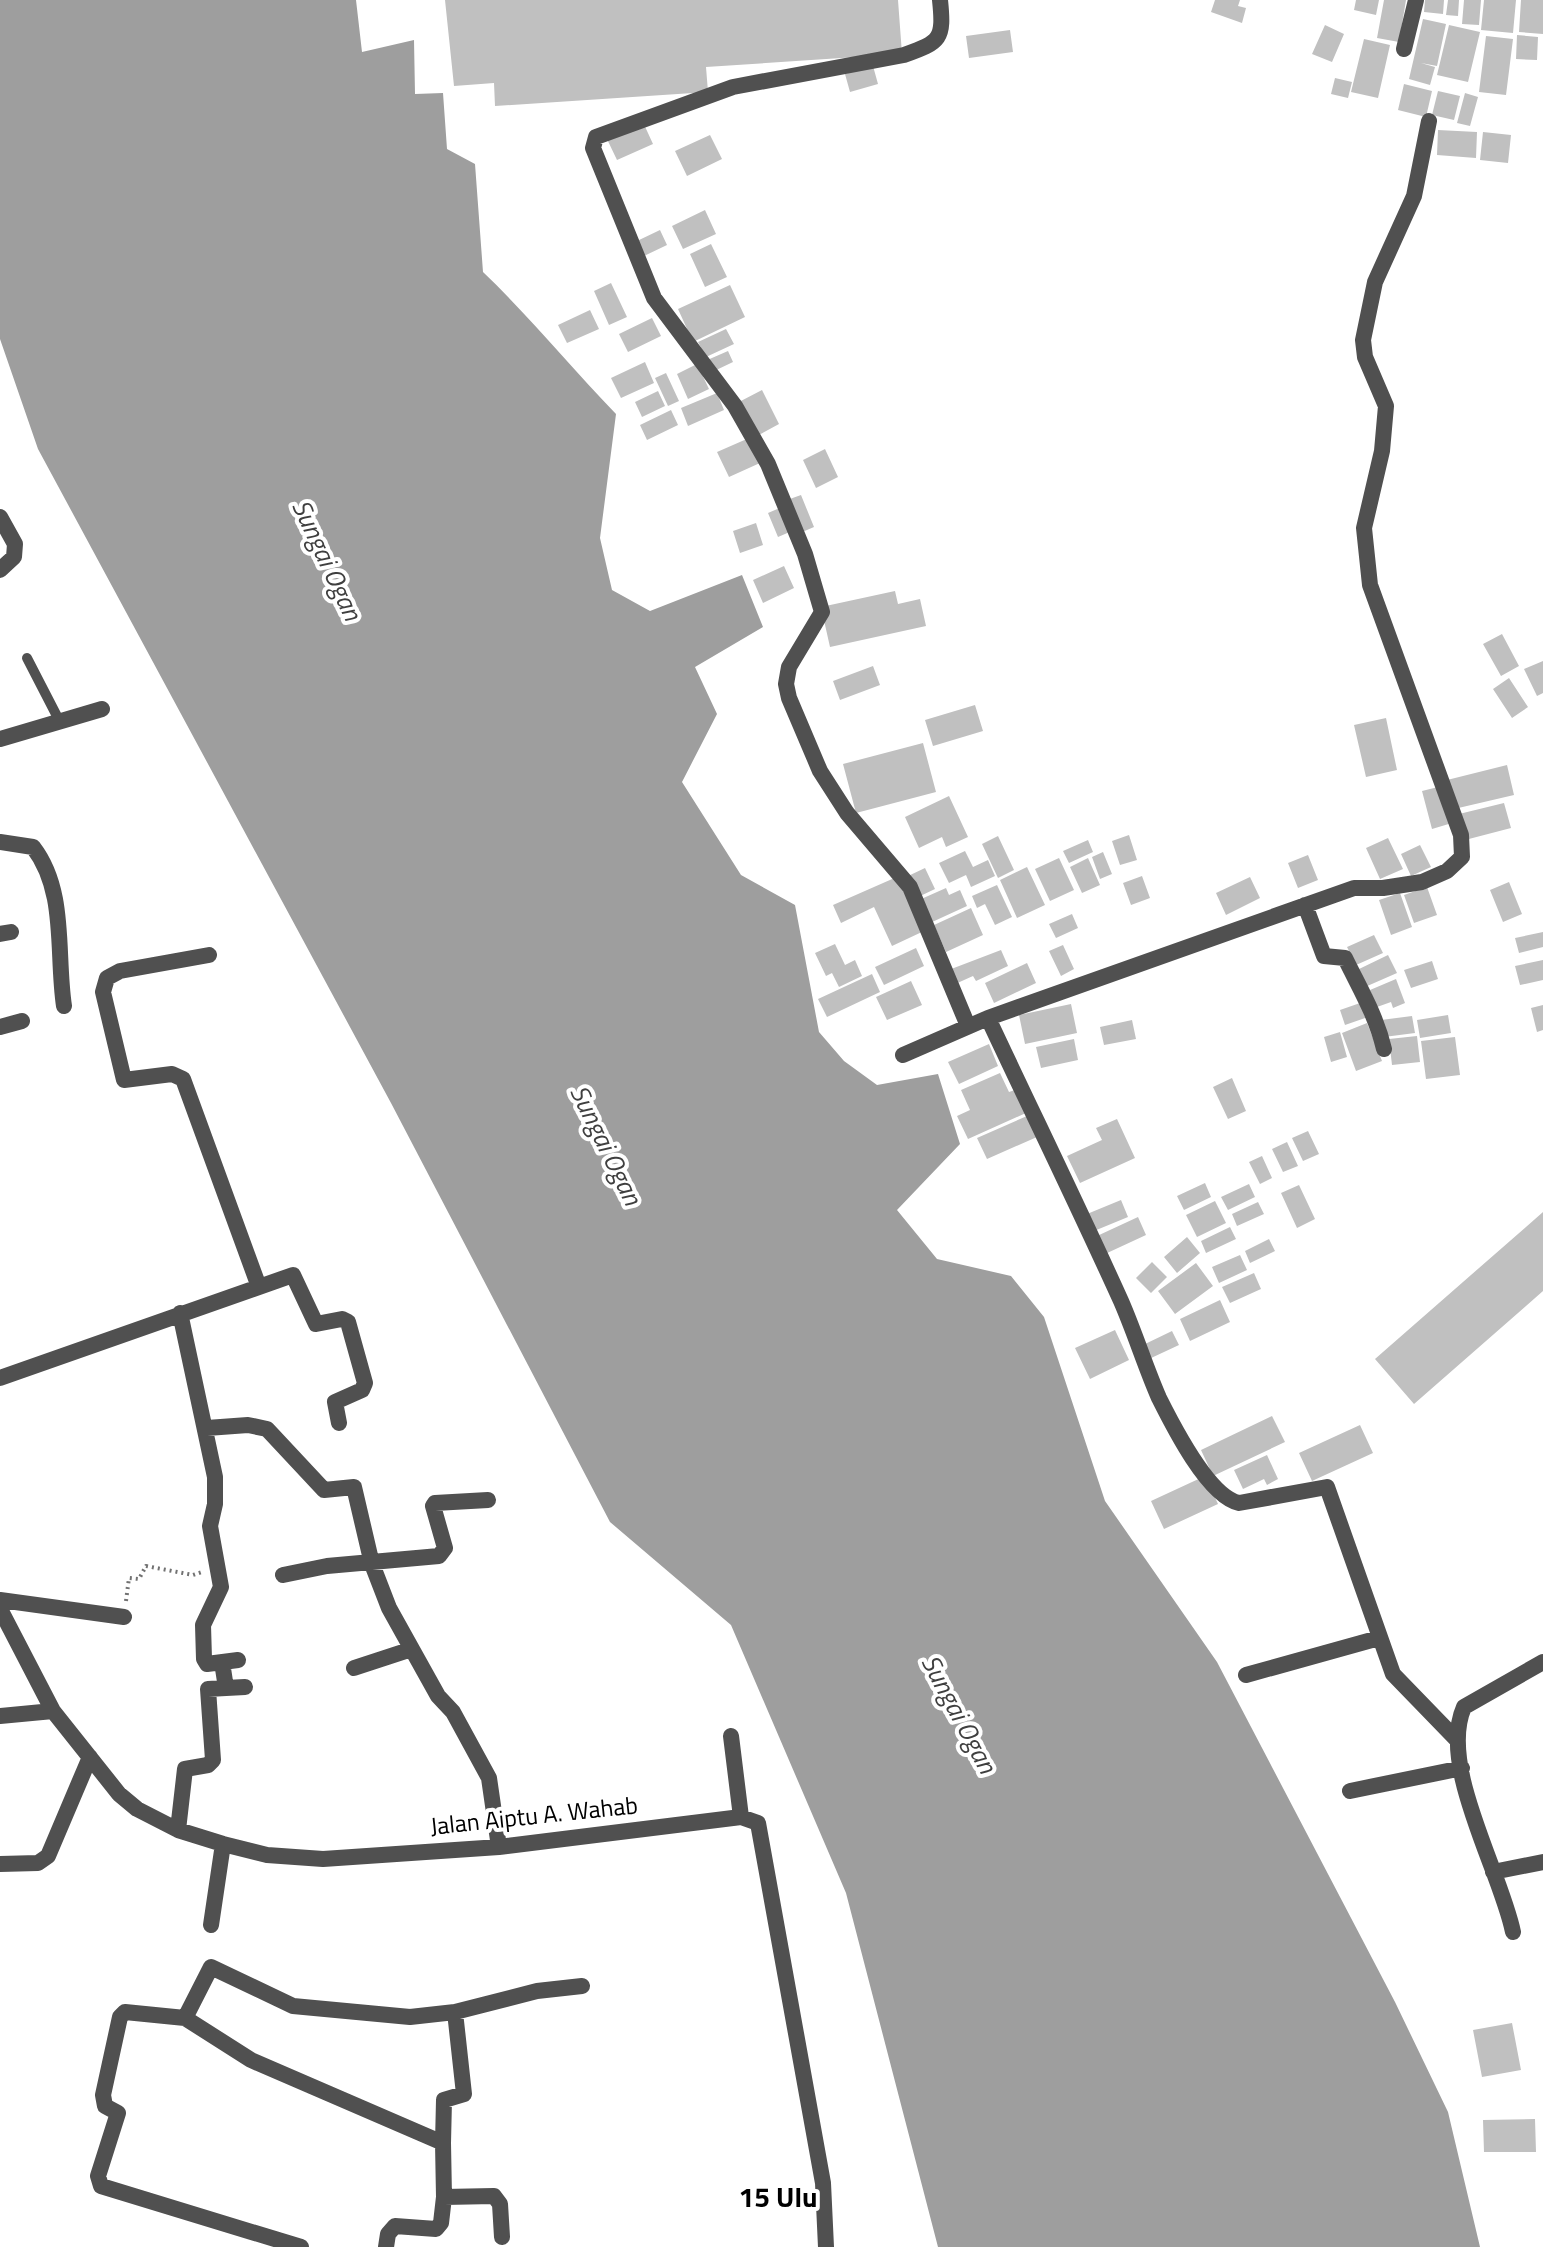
<svg xmlns="http://www.w3.org/2000/svg" width="1543" height="2247" viewBox="0 0 1543 2247" font-family="'Titillium Web',sans-serif">
<style>
.water{fill:#9e9e9e}
.building{fill:#c0c0c0}
.lines{fill:none;stroke-linecap:round;stroke-linejoin:round}
.path{stroke:#727272;stroke-width:4;stroke-dasharray:2 4;stroke-linecap:butt}
.service{stroke:#505050;stroke-width:10}
.minor{stroke:#505050;stroke-width:16}
.labels{text-anchor:middle;stroke-width:8;stroke-linejoin:round;paint-order:stroke}
.street-label{font-size:24px;fill:#000;stroke:#fff}
.water-label{font-size:26px;font-style:italic;fill:#3f3f3f;stroke:#fff}
.quarter-label{font-size:28px;font-weight:bold;fill:#000;stroke:#fff}
</style>
<rect width="100%" height="100%" fill="#fff"/>
<path class="water" d="M0,0H356L362,52L414,40L415,94L443,93L447,149L475,164L483,272C530,317 571,367 616,414L600,538L612,590L650,611L742,575L763,627L695,667L717,714L682,782L741,875L795,905L819,1032L844,1061L877,1085L938,1074L960,1144L897,1210L937,1259L1011,1276L1044,1317L1105,1501L1217,1662L1395,2002L1448,2112L1480,2247H938L846,1893L731,1625L610,1522L391,1103L38,449L0,339Z"/>
<path class="building" d="M445,0H898L902,54L706,67L708,92L495,106L494,83L454,86Z
M1215,0H1240L1238,6L1246,8L1242,23L1211,12Z
M1356,0H1379L1376,15L1354,10Z
M1384,0H1406L1399,42L1377,38Z
M1425,0H1444L1443,14L1424,12Z
M1448,0H1459L1458,16L1446,15Z
M1464,0H1481L1479,25L1462,24Z
M1484,0H1516L1513,33L1481,30Z
M1521,0H1543V34L1519,32Z
M1423,19L1446,24L1437,66L1421,63L1435,67L1430,85L1409,79Z
M1325,25L1344,34L1332,62L1312,54Z
M1449,25L1480,32L1468,82L1437,75Z
M1010,30L1013,52L969,58L966,36Z
M1517,35L1538,37L1537,60L1516,59Z
M1486,36L1513,39L1506,95L1479,92Z
M1364,39L1390,45L1378,98L1351,92Z
M873,66L878,84L850,92L845,74Z
M1335,78L1352,82L1348,98L1331,94Z
M1404,84L1432,91L1426,117L1398,110Z
M1438,91L1460,96L1454,120L1432,115Z
M1465,93L1478,97L1470,126L1457,123Z
M642,120L653,144L617,160L606,137Z
M1438,130L1477,132L1476,158L1437,155Z
M1483,132L1511,135L1508,163L1480,160Z
M710,135L722,159L687,176L675,151Z
M705,210L716,234L683,249L672,226Z
M660,230L667,245L644,256L637,241Z
M711,244L727,277L705,287L690,254Z
M611,283L627,317L609,325L594,291Z
M730,285L745,317L693,342L678,309Z
M590,310L599,329L567,343L558,325Z
M652,318L661,336L628,352L619,334Z
M726,329L734,344L706,357L698,342Z
M728,351L733,362L710,373L705,361Z
M645,362L654,383L621,398L611,378Z
M697,364L709,389L688,399L677,374Z
M666,373L679,401L668,406L655,378Z
M762,390L779,424L755,437L737,403Z
M658,391L665,406L642,417L635,402Z
M717,393L724,410L688,426L681,408Z
M671,410L678,425L647,440L640,425Z
M749,438L760,463L729,477L717,452Z
M825,449L838,477L816,488L803,460Z
M801,495L814,527L800,533L787,500Z
M782,507L792,531L778,537L768,513Z
M756,523L763,545L740,553L733,531Z
M784,566L794,588L763,603L753,580Z
M895,591L898,604L920,599L926,626L830,647L821,607Z
M1502,634L1519,666L1501,676L1483,644Z
M1543,661V693L1537,696L1524,669Z
M873,666L880,685L840,700L833,681Z
M1509,678L1528,707L1512,718L1493,689Z
M975,705L983,731L933,746L925,720Z
M1386,718L1397,770L1366,777L1354,725Z
M923,743L936,792L856,813L843,764Z
M1507,765L1514,795L1454,809L1447,780Z
M1442,786L1452,823L1432,829L1422,791Z
M949,796L968,837L946,847L942,837L919,848L905,817Z
M1504,803L1511,828L1465,840L1459,814Z
M1129,835L1137,860L1120,865L1112,841Z
M998,836L1014,870L998,878L982,844Z
M1388,838L1403,869L1380,879L1366,848Z
M1088,840L1093,852L1069,863L1063,851Z
M1420,845L1431,867L1411,876L1401,854Z
M965,851L973,867L988,860L995,876L971,887L966,875L949,883L939,863Z
M1103,852L1112,874L1100,879L1092,857Z
M1308,855L1318,880L1298,888L1288,863Z
M1059,858L1074,890L1050,901L1035,869Z
M1088,858L1100,885L1082,893L1070,867Z
M1027,867L1045,905L1017,918L1000,880Z
M925,868L935,889L916,898L906,877Z
M899,876L924,931L892,946L874,907L841,923L833,905Z
M1142,876L1150,898L1131,905L1123,883Z
M1250,877L1260,898L1226,915L1216,893Z
M1509,882L1522,914L1503,922L1490,890Z
M997,885L1012,917L995,925L985,904L977,908L972,896Z
M1427,887L1437,915L1414,923L1404,895Z
M946,888L949,895L960,890L967,906L930,923L919,900Z
M1400,893L1412,927L1391,935L1379,900Z
M971,908L983,935L946,952L934,925Z
M1072,914L1078,928L1056,938L1049,924Z
M1543,932V947L1519,953L1515,938Z
M1374,935L1383,953L1356,965L1347,947Z
M835,944L845,965L855,960L862,976L839,987L832,973L826,976L815,953Z
M1063,945L1074,969L1061,976L1049,951Z
M916,948L924,966L884,985L875,967Z
M1001,950L1008,966L976,981L973,976L953,985L946,971Z
M1388,955L1397,973L1365,987L1357,970Z
M1543,960V980L1520,985L1515,966Z
M1432,961L1438,979L1411,988L1404,970Z
M1027,963L1036,983L994,1003L985,983Z
M872,974L880,992L827,1017L818,999Z
M1396,979L1405,1003L1393,1008L1391,1002L1377,1007L1370,990Z
M911,981L922,1005L887,1020L876,997Z
M1363,1002L1368,1017L1345,1025L1340,1010Z
M1071,1004L1077,1033L1025,1044L1019,1015Z
M1543,1005V1030L1537,1032L1531,1008Z
M1448,1015L1451,1033L1420,1038L1417,1020Z
M1412,1016L1415,1033L1384,1037L1381,1020Z
M1132,1020L1136,1039L1104,1045L1100,1027Z
M1367,1023L1382,1061L1356,1071L1342,1033Z
M1340,1032L1347,1057L1331,1062L1324,1037Z
M1417,1036L1420,1062L1392,1065L1389,1039Z
M1455,1037L1460,1075L1426,1079L1421,1041Z
M1074,1039L1078,1060L1041,1068L1036,1047Z
M989,1044L998,1066L959,1084L948,1062Z
M1000,1073L1009,1092L1015,1090L1026,1113L968,1139L957,1116L970,1110L961,1090Z
M1232,1078L1246,1111L1228,1119L1213,1087Z
M1027,1116L1037,1137L987,1159L977,1138Z
M1117,1119L1135,1158L1080,1183L1067,1156L1102,1140L1096,1128Z
M1308,1131L1319,1154L1303,1161L1292,1138Z
M1287,1142L1298,1166L1283,1172L1272,1149Z
M1262,1156L1272,1178L1260,1184L1249,1162Z
M1205,1183L1211,1197L1184,1210L1177,1196Z
M1249,1184L1255,1197L1228,1210L1221,1197Z
M1299,1185L1315,1219L1297,1228L1281,1193Z
M1121,1200L1128,1217L1094,1231L1087,1214Z
M1215,1201L1226,1223L1197,1237L1186,1215Z
M1258,1202L1264,1214L1237,1226L1232,1214Z
M1543,1212V1291L1414,1404L1375,1359Z
M1138,1217L1146,1235L1105,1254L1097,1236Z
M1230,1227L1236,1239L1206,1253L1201,1241Z
M1187,1237L1200,1253L1177,1273L1164,1257Z
M1269,1239L1275,1251L1250,1263L1245,1251Z
M1240,1255L1247,1270L1219,1283L1212,1267Z
M1152,1262L1167,1277L1151,1293L1136,1278Z
M1196,1263L1213,1286L1175,1314L1158,1291Z
M1254,1273L1261,1289L1230,1303L1222,1287Z
M1220,1300L1230,1322L1190,1341L1180,1319Z
M1115,1330L1129,1360L1090,1379L1075,1348Z
M1172,1331L1179,1345L1149,1359L1143,1345Z
M1272,1416L1285,1442L1213,1476L1201,1450Z
M1360,1425L1373,1453L1312,1481L1299,1453Z
M1267,1455L1278,1479L1267,1485L1264,1479L1243,1489L1234,1470Z
M1205,1476L1218,1504L1164,1529L1151,1501Z
M1512,2023L1521,2070L1482,2077L1473,2030Z
M1535,2119L1536,2152H1484L1483,2120Z"/>
<g class="lines">
<path class="path" d="M126,1601L129,1578L139,1579L146,1566L193,1575L202,1572"/>
<path class="service" d="M27,658L60,722"/>
<path class="minor" d="M940,0C944,39 941,42 904,55L733,87L596,137L593,148L654,298L735,406L768,464L805,554L822,612L789,667L786,684L789,698L820,771L847,813L910,887L968,1026
M1404,49L1416,0
M0,517L15,544L14,557L0,570
M0,739L102,709
M0,842L33,847C67,891 56,953 64,1006
M1305,905L1324,956L1345,958C1360,989 1376,1015 1384,1049
M0,934L11,932
M209,955L120,971L107,978L103,992L124,1080L172,1074L183,1079L259,1287
M988,1018C1032,1112 1078,1206 1121,1301C1135,1333 1145,1366 1159,1398C1173,1426 1208,1496 1239,1503L1327,1487L1393,1674L1456,1739
M0,1027L22,1021
M903,1055L988,1018L1354,888H1383L1422,882L1447,871L1462,857L1461,835L1370,585L1364,528L1382,451L1386,406L1365,357L1363,340L1375,282L1414,196L1429,121
M180,1313L215,1477V1504L210,1526L221,1587L203,1625L204,1659L207,1664L238,1660
M0,1378L293,1275L316,1324L342,1319L348,1322L365,1383L362,1390L335,1402L339,1423
M207,1428L248,1425L267,1429L324,1490L354,1487L372,1564L389,1608L438,1696L453,1712L489,1778L499,1847
M283,1575L327,1566L439,1556L445,1548L433,1506L435,1503L488,1500
M0,1600L124,1617
M0,1609L53,1711L119,1794L137,1809L178,1830L223,1844L267,1855L323,1859L499,1847L741,1817L758,1823L823,2183L826,2247
M354,1668L412,1649
M1246,1675L1379,1638
M226,1688L245,1687
M0,1716L53,1711
M731,1736L741,1817
M1350,1791L1462,1768
M178,1830L185,1769L208,1765L213,1760L208,1689L226,1688L222,1662
M0,1864L38,1863L48,1856L90,1757
M1493,1872L1543,1862
M211,1925L223,1844
M1513,1932C1501,1872 1438,1766 1464,1707L1543,1662
M185,2018L251,2060L443,2143L444,2197
M443,2143L444,2100L464,2094L455,2012
M301,2247L101,2186L98,2176L118,2113L105,2106L103,2095L120,2017L125,2012L185,2018L211,1967L293,2006L410,2017L455,2012L537,1991L582,1986
M386,2247L388,2234L395,2226L436,2229L441,2223L444,2197L494,2196L500,2204L502,2237"/>
</g>
<g class="labels">
<g class="street-label">
<text transform="translate(534 1816) rotate(-6)" y="8">Jalan Aiptu A. Wahab</text>
</g>
<g class="water-label">
<text transform="translate(327 560) rotate(65)" y="9">Sungai Ogan</text>
<text transform="translate(606 1145) rotate(64)" y="9">Sungai Ogan</text>
<text transform="translate(959 1714) rotate(62)" y="9">Sungai Ogan</text>
</g>
<g class="quarter-label">
<text x="778" y="2207">15 Ulu</text>
</g>
</g>
</svg>
